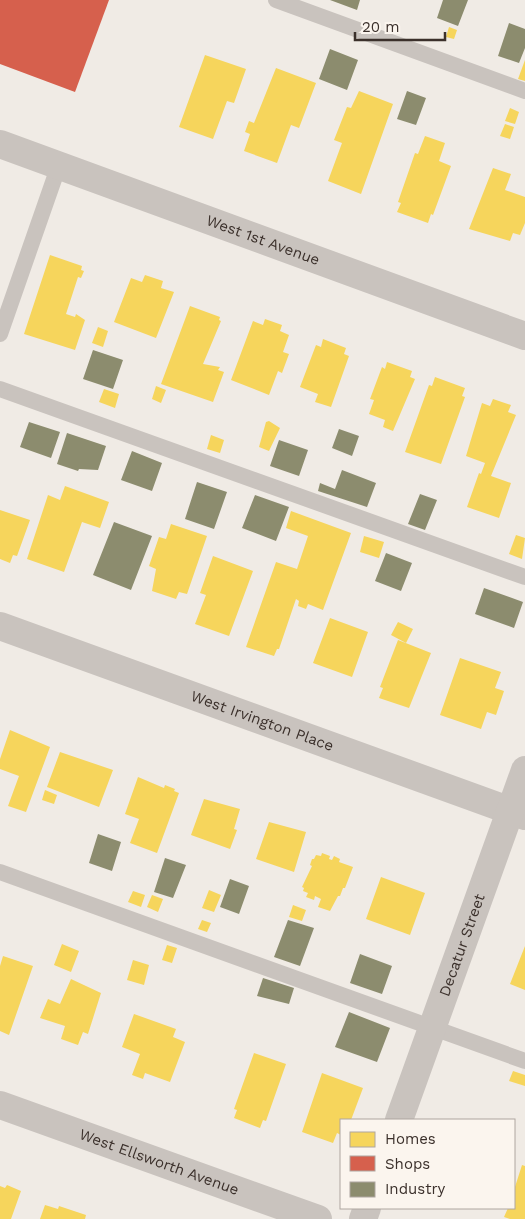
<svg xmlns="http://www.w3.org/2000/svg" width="525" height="1219" viewBox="0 0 525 1219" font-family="'Work Sans',sans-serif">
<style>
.homes{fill:#f6d55c}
.shops{fill:#d6604d}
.industry{fill:#8c8c6e}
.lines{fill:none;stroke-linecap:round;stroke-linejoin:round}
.lane{stroke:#c9c3be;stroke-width:16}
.street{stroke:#c9c3be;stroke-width:28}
.labels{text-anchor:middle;stroke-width:5;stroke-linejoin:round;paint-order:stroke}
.street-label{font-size:15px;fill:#3b302b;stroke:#fbf5ee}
</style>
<rect width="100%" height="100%" fill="#f0ebe5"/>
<path class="homes" d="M449,27L457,30L454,39L446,37Z
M205,55L246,69L234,103L227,101L213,139L179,127Z
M525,60V81L518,79Z
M276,68L316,83L299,128L291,125L277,163L244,151L250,134L245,132L249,121L254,123Z
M359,91L393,104L361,194L328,181L342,143L334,140L347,107L351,108Z
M510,108L519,112L515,124L505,121Z
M505,124L514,127L510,139L500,136Z
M425,136L445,143L439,161L451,166L433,215L431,214L428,223L397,212L401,203L398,202L415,153L418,154Z
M493,168L511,174L505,190L525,197V223L520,235L513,233L510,241L469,229Z
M50,255L82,266L81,270L84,271L81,278L78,277L66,314L75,317L76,314L85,320L75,350L24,334Z
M145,275L163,281L161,288L174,292L156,338L114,322L131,278L142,282Z
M190,306L220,317L219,320L221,321L203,364L220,367L218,370L224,372L213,402L161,384Z
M265,319L282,325L280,331L289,335L283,352L289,354L282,373L278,371L269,395L231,380L253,321L263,325Z
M98,327L108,331L103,347L92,343Z
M323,339L346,348L344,354L349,356L331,407L315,402L318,394L300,387L316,345L321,347Z
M387,362L412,371L410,377L415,379L393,431L383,427L385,420L369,414L374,400L370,399L382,367L385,369Z
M435,377L465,388L462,396L465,397L441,464L405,452L429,385L432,386Z
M156,386L166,390L161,403L152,399Z
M104,389L119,394L115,408L99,402Z
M493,399L511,405L508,412L516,415L491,476L511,483L499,518L467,507L479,473L481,474L485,463L466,456L482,403L490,406Z
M269,421L280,428L269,451L259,447L266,422Z
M211,435L224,440L220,453L207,449Z
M65,486L109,502L100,528L82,522L64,572L27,559L48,495L60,500Z
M0,510L30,520L17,556L13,555L10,563L0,559Z
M291,511L351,533L323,610L308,604L306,609L298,606L299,601L296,599L279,649H277L274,656L246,647L276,562L297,569L308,536L286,528Z
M171,524L207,536L187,594L179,592L176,599L152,591L156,569L149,566L159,537L166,539Z
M516,535L525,538L522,559L509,554Z
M364,536L384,542L379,558L360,552Z
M213,556L253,571L229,636L195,624L206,595L200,593Z
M330,618L368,632L352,677L313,663Z
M398,622L413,629L406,643L391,635Z
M398,640L431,653L409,708L379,698L383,688L380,687Z
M460,658L501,672L495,688L504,691L496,715L487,712L481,729L440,715Z
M10,730L50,747L26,812L8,806L19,776L0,769V759Z
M60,752L113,770L99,807L47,787Z
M138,777L164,788L165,785L175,789L174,791L179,793L157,853L130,843L139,819L125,814Z
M45,790L57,795L54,804L42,800Z
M204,799L240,809L234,829L237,830L230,849L191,835Z
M269,822L306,832L294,872L256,859Z
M322,853L330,856L329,859L332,860L334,856L340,859L339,862L353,867L345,888H343L340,896H338L330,911L318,907L321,899L315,896L314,900L306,897L308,893L303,891L304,888L302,887L312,866L310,865L312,859H314L316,855L321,856Z
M381,877L425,893L410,935L366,919Z
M209,890L221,895L214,912L202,908Z
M133,891L145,895L141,907L128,902Z
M152,895L163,899L158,912L147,907Z
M293,905L306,910L302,921L289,917Z
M202,920L211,923L207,932L198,929Z
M62,944L79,951L71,972L54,965Z
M167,945L177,948L172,963L162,960Z
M525,946V990L510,984Z
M3,956L33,966L9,1035L0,1031V966Z
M133,960L149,965L144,985L127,980Z
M71,979L101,993L88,1034L83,1032L78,1045L61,1039L65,1026L40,1018L48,999L60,1004Z
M134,1014L176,1029L173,1037L185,1042L170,1082L145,1073L143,1079L132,1075L140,1054L122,1047Z
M254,1053L286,1064L266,1121L263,1120L260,1128L234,1118L237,1110L234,1109Z
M513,1071L525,1075V1086L509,1081Z
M322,1073L363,1088L351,1120H341V1135L337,1133L333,1143L302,1132Z
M522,1165L525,1166V1219H510L504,1217L508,1208H514V1190Z
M7,1185L21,1191L11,1219H0V1186L5,1188Z
M45,1205L58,1209L59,1206L86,1215L85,1219H40Z"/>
<path class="shops" d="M0,0H109L75,92L0,64Z"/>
<path class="industry" d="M330,0H360L357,10Z
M443,0H468L458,26L437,18Z
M509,23L525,29V48L519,63L498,56Z
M330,49L358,60L347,90L319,79Z
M407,91L426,98L416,125L397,119Z
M93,350L123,360L113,389L83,379Z
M29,422L60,432L51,458L20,447Z
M339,429L359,436L352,456L332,448Z
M67,433L106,446L98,470L79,469L78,471L57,464Z
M279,440L308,450L299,476L270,466Z
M132,451L162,463L152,491L121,480Z
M342,470L376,483L367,507L318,491L320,483L335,489Z
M197,482L227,492L214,529L185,519Z
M420,494L437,500L425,530L408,524Z
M255,495L289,507L276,541L242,528Z
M114,522L152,536L131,590L93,575Z
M386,553L412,563L401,591L375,581Z
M484,588L523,602L514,628L475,614Z
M98,834L121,842L112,871L89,863Z
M165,858L186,865L173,898L154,892Z
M230,879L249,886L239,914L220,907Z
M288,920L314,928L300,966L274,957Z
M360,954L392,966L382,994L350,983Z
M263,978L294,988L289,1004L257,996Z
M349,1012L390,1028L377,1062L335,1047Z"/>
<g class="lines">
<path class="lane" d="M276,0L525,91
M0,334L59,165
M0,389L525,577
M0,872L525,1061"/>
<g class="street">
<path id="s1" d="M0,144L525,336"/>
<path id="s2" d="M0,626L525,816"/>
<path id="s3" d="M0,1105L318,1219"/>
<path id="s4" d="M399,1120L525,770"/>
<path d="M363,1219L367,1208"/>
</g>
</g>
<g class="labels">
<g class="street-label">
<text dy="5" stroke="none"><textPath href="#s1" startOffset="280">West 1st Avenue</textPath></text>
<text dy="5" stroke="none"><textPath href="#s2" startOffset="279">West Irvington Place</textPath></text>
<text dy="5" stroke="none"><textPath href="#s4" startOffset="186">Decatur Street</textPath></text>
<text dy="5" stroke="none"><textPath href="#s3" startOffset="169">West Ellsworth Avenue</textPath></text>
</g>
</g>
<rect x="340" y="1119" width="175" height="90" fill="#fbf5ee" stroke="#aea6a0"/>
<rect x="350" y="1132" width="25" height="15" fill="#f6d55c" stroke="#aea6a0"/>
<text x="385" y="1144" font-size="15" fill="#3b302b">Homes</text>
<rect x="350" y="1156" width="25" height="15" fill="#d6604d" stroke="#aea6a0"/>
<text x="385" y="1169" font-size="15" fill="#3b302b">Shops</text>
<rect x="350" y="1182" width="25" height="15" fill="#8c8c6e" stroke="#aea6a0"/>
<text x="385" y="1194" font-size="15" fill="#3b302b">Industry</text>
<path d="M355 32v8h90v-8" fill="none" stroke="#3b302b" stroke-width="2.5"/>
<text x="362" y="32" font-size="15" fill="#3b302b" stroke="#fbf5ee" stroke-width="4" paint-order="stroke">20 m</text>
</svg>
